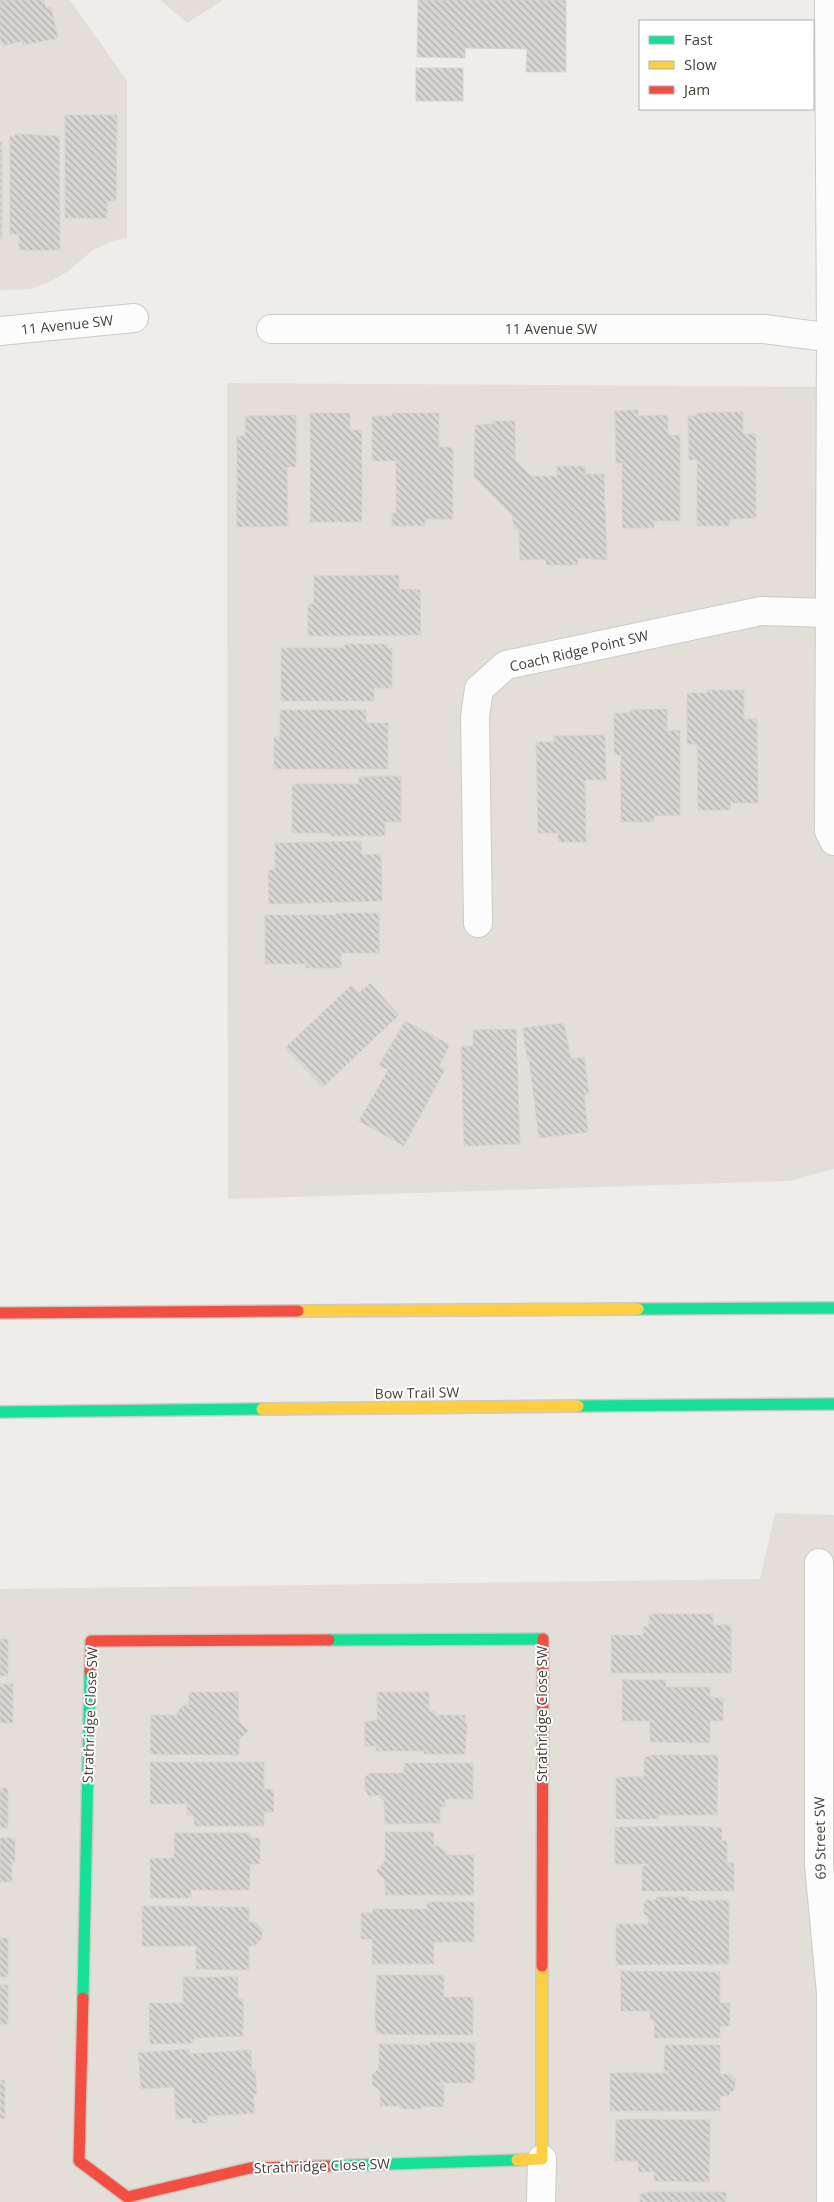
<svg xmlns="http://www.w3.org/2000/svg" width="834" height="2202" viewBox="0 0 834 2202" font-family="'Open Sans',sans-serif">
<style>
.residential{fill:#e3ded7}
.building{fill:url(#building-back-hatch);stroke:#d7d4d0}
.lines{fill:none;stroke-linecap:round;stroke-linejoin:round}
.street-casing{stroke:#cdcbc7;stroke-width:30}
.fast-casing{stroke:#cec9c1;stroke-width:14}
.slow-casing{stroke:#cec9c1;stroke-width:14}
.jam-casing{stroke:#cec9c1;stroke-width:14}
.street{stroke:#fdfcfc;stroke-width:28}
.fast{stroke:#16e098;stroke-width:11}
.slow{stroke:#ffcf43;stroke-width:11}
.jam{stroke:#f24e42;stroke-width:11}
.labels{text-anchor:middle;stroke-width:4;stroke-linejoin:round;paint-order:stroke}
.street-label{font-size:14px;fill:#443e36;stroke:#fff}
</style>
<defs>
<pattern id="building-back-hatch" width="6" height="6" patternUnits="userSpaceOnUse" patternTransform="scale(1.25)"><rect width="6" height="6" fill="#d8d6d2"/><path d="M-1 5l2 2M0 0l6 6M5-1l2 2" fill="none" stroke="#b1afab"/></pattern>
</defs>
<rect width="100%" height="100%" fill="#efedea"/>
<path class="residential" d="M0,0H70L127,81V238L113,241L93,250L67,272L45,284L30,289L11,290H0Z
M160,0H222V1L187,23Z
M227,383L834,387V1169L789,1181L228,1199Z
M775,1513L834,1515V2202H0V1589L760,1579Z"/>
<path class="building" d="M0,0H44L46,8L51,7L58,38L23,45L22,41L2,46L0,38Z
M418,0H566V72H526L527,49L465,48V58L417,57Z
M416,68H463V101H416Z
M65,115H117L116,201H107V218H65Z
M15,134L59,136L60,250H19V234H10V136H15Z
M0,142H2V239H0Z
M638,410V416L668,415V435H680V521H654V528H622V463H616L615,411Z
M743,412V434H756V518L730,519L729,526H697V459L689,460L688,416H697V413Z
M310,413H350V430H362V522H310Z
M392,413H439V447H453V519H425V526H392V513H396V461H372V416H392Z
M296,415V467H287L288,526L237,527V436H245L246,416Z
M493,421H515V460L531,476H557V466H585V474H604L607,560L578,558V565H546V560L541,559L520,560L519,529H514L512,515L474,477L475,425L493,424Z
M399,575V589L420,590L421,635L308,636V604H314V576Z
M345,644H387V648H392V688H374V701H281V648H345Z
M707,690H744V719H757L758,803H731L730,810H698L697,744H687V693H707Z
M667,709V731L680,730V815L654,816V822H621V755H614V713H630V710Z
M280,710H366V723H388V769H274V737H280Z
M605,735L606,780H585L586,842H558V833H538L536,742H554V736Z
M401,776V822H385V836H331V833H292V784H359V777Z
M361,841L362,855L381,854L382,901L269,904L268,870H275V843Z
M336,913H379V953H341V968H306V964H265V915H336Z
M370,983L399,1015L323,1087L285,1048L351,985L359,993Z
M405,1021L450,1045L439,1066L445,1069L404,1146L359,1121L388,1070L379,1065Z
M564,1023L571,1059L584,1057L589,1094L584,1095L588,1132L539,1138L529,1059H527L523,1028Z
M516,1029L520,1144L464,1146L461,1047L473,1046V1030Z
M649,1614H713V1625H731V1673H611V1635H643V1627H649Z
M0,1639H8V1676H0Z
M622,1680H666V1687H710V1697L723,1698V1721H710V1743L650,1742V1721H622Z
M0,1684H13V1723H0Z
M189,1692H238L239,1721L248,1731L239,1740V1755L150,1754L151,1715H177L178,1711L184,1705H189Z
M377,1692H429V1711H435V1715H465V1724H467L465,1754H424V1751H376V1746H365V1721H377Z
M653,1755H718L717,1815H658V1819H616V1777H644V1757Z
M150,1762H264V1789H274V1812H264V1826H194V1815H187V1804H150Z
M404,1763H473V1799H445V1807H440V1823L385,1824L384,1801L379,1795L369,1796L365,1790V1777L370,1773H404Z
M0,1788H8V1828H0Z
M699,1826L722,1828V1841H727V1863H734V1891H642V1866H649V1864H615V1827Z
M385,1832H434V1846H439L446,1852V1855H474V1895H385V1880L376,1871L385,1861Z
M174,1833H250V1838H260V1864H250V1890H191V1898H150V1858H174Z
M0,1838H15V1863H12V1882H0Z
M656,1897H688V1901L729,1900V1964L616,1965V1924H648V1916L644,1914V1904L646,1900H656Z
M427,1902H474V1942H434V1964H372V1939H361V1913H373V1909H427Z
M142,1906L249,1907V1922H255L262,1929V1938L255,1946H249V1970L196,1969V1946H142Z
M0,1938H8V1977H0Z
M621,1971L720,1972V2003H730V2026H720V2038H654V2020H650V2011H621Z
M377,1975H444V1997H473V2035L377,2034L375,2019Z
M183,1977H238V1999H243V2036L194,2038V2043L150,2044L149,2003H187L183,2002Z
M0,1985H8V2024H0Z
M430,2042L475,2043L474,2083H436V2085H444V2107L421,2106V2109H401V2106H380V2091L372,2084V2075L379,2068V2044L430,2045Z
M665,2045H720V2074H730L735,2079V2089L728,2096H720V2111H610V2073H669V2071H664Z
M189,2049L190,2054L251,2050L252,2070H255L257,2094H253L255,2113L207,2116V2123H192V2118L176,2119L174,2087L141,2089L138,2053Z
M0,2080H5V2119H0Z
M630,2119L710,2120L709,2182L654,2181V2172H638V2161H615L616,2120Z
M649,2192H726V2202H640V2194Z"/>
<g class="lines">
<g class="street-casing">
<path id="street" d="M829,0L831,339L829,831L834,841
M271,329H764L834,338
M0,331L134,318
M478,923L475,717L479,689L506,665L761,611L829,613
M819,1563V1865L831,1993V2202
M541,2202L542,2159"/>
</g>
<g class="fast-casing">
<path id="fast" d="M638,1309L834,1308
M578,1406L834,1404
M0,1412L262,1409
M329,1640L543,1639
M83,1998L90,1672
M328,2166L517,2160"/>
</g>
<g class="slow-casing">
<path id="slow" d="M298,1311L638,1309
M262,1409L578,1406
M517,2160L542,2159V1966"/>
</g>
<g class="jam-casing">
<path id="jam" d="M0,1313L298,1311
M90,1672L91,1641L329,1640
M542,1966L543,1639
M83,1998L79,2161L127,2197L250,2168L328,2166"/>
</g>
<use href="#street" class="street"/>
<use href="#fast" class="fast"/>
<use href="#slow" class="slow"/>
<use href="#jam" class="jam"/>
</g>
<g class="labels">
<g class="street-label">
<text transform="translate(67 325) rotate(-6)" y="5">11 Avenue SW</text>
<text x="551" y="334">11 Avenue SW</text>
<text transform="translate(579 651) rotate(-13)" y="5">Coach Ridge Point SW</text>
<text transform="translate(417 1393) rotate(-1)" y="5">Bow Trail SW</text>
<text transform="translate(542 1714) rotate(-90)" y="5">Strathridge Close SW</text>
<text transform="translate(90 1715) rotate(-88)" y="5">Strathridge Close SW</text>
<text transform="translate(820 1838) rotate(-91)" y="5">69 Street SW</text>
<text transform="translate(322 2166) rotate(-2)" y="5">Strathridge Close SW</text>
</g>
</g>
<rect x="639" y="20" width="175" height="90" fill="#ffffff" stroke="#b4b2af"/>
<rect x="649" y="36" width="25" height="8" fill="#16e098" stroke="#b4b2af"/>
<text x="684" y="45" font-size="15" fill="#443e36">Fast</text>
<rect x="649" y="61" width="25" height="8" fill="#ffcf43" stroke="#b4b2af"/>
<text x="684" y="70" font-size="15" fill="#443e36">Slow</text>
<rect x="649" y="86" width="25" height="8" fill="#f24e42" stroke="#b4b2af"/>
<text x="684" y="95" font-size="15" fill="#443e36">Jam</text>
</svg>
